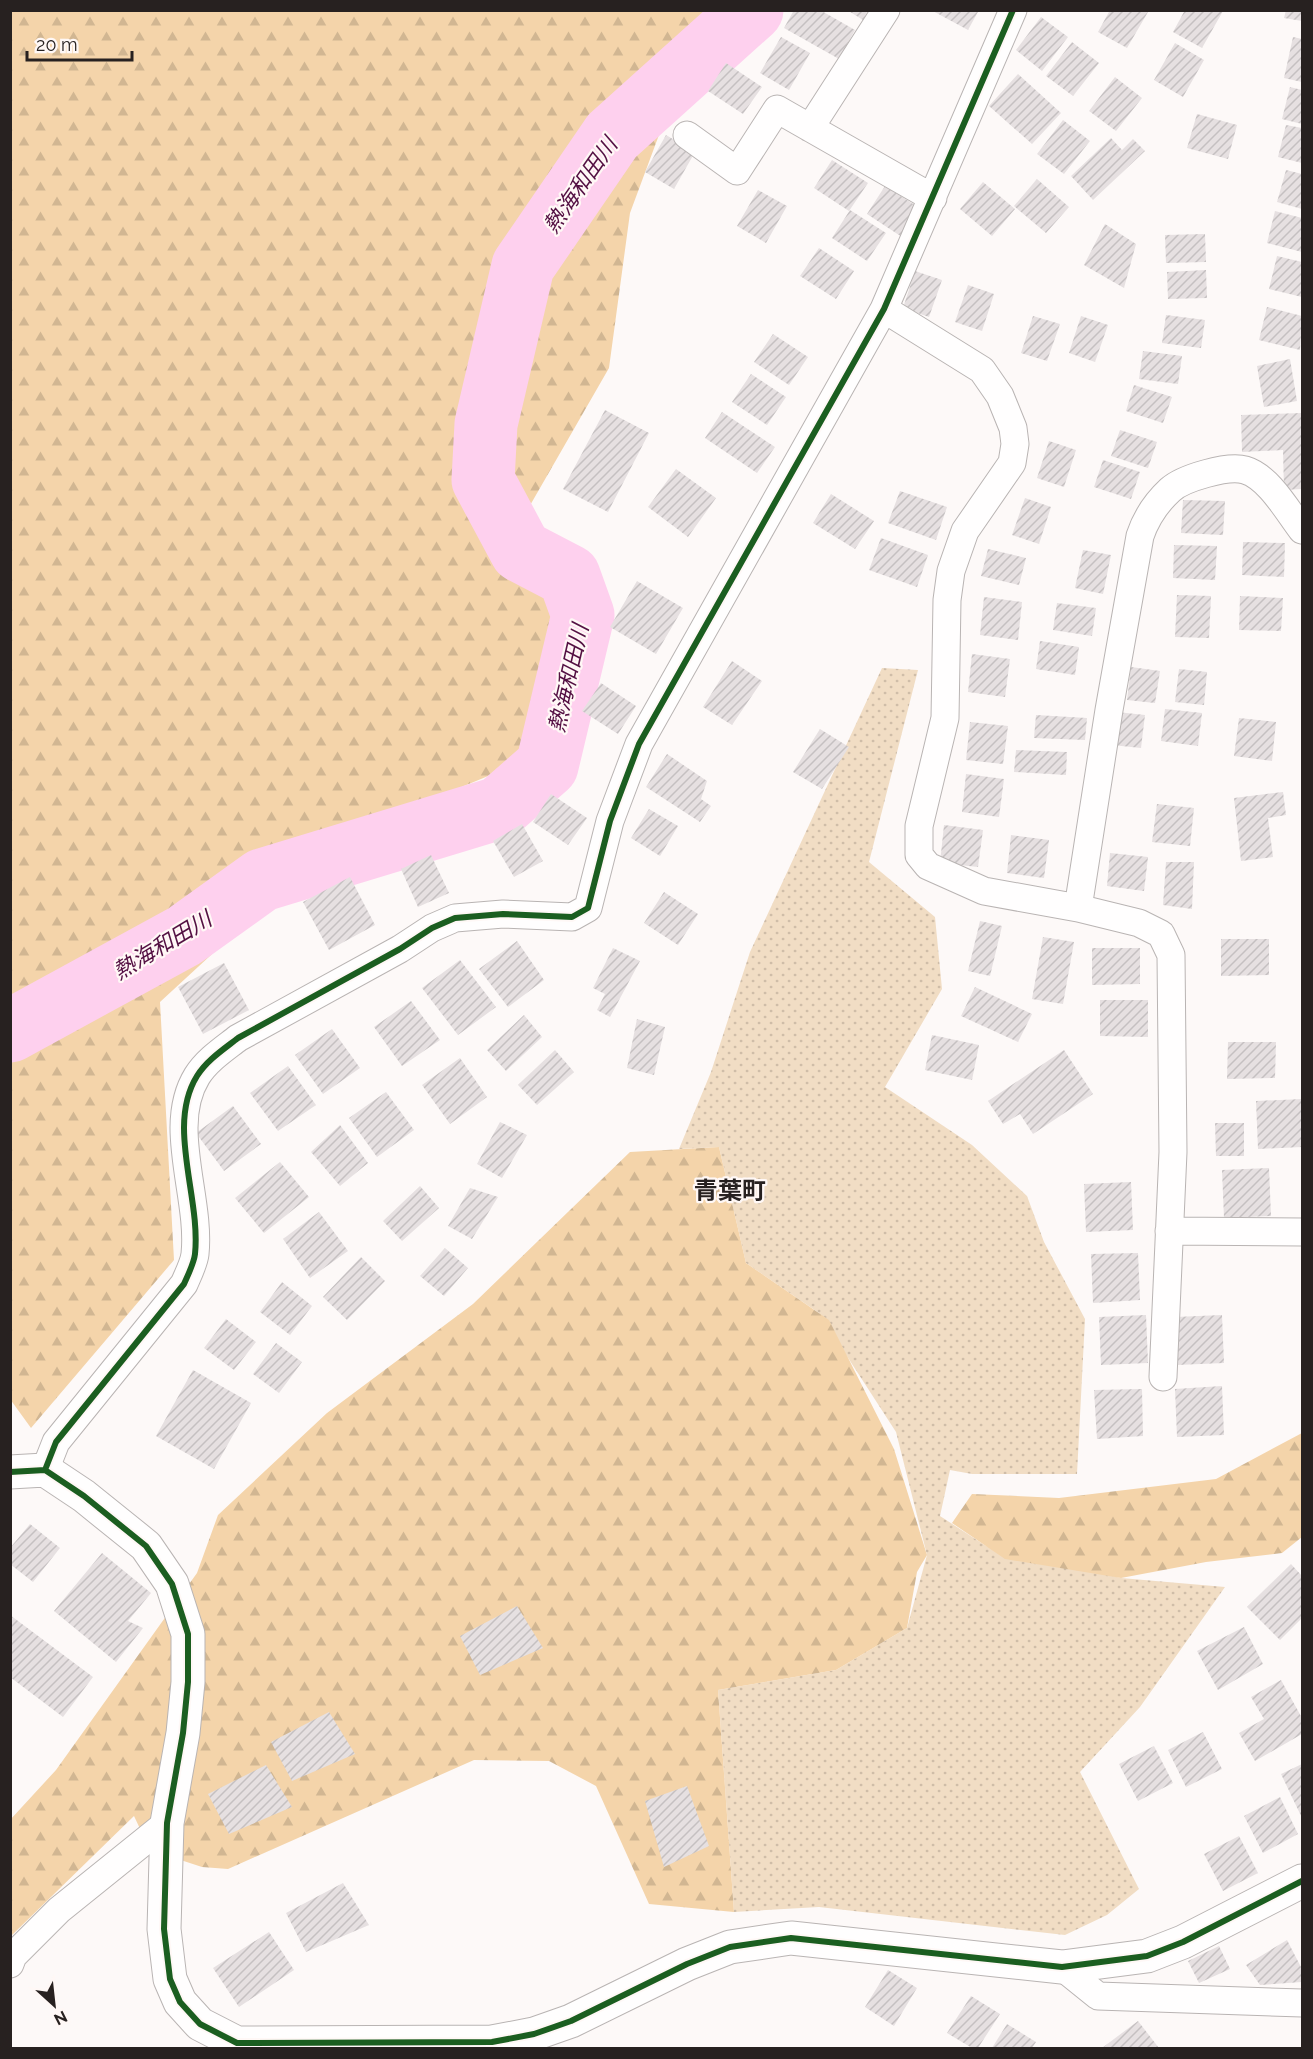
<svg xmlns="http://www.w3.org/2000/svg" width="1313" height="2059" viewBox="0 0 1313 2059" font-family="Raleway,'Noto Sans JP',sans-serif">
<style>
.grass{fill:url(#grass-dots)}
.forest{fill:url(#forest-firs)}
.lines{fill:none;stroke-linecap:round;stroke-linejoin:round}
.river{stroke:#fed0ee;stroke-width:63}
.building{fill:url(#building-hatch)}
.minor-casing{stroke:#b9b4b3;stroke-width:29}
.tertiary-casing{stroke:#b9b4b3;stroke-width:35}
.minor{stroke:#fffefe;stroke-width:27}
.tertiary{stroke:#fffefe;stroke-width:33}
.cycleway-casing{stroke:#fff8f6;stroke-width:10}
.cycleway{stroke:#1b5e20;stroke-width:6}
.labels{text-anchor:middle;stroke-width:4.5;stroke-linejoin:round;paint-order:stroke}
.water-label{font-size:22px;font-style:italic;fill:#541043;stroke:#fff8f6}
.quarter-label{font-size:24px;font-weight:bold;fill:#272120;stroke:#fff8f6}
</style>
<defs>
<pattern id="grass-dots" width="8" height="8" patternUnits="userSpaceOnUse" patternTransform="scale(1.5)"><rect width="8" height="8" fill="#f1ddc4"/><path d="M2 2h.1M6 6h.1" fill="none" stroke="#cfbda8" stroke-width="1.8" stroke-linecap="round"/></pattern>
<pattern id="forest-firs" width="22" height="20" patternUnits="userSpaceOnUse" patternTransform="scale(1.5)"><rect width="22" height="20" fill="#f4d4aa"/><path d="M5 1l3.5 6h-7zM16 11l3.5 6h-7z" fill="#d1b692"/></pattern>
<pattern id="building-hatch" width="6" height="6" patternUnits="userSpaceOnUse" patternTransform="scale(1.5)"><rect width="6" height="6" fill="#e6e0e1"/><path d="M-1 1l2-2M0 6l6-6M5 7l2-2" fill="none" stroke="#c5c0c1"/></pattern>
</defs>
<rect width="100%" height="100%" fill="#fdf9f8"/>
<path class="grass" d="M882,668L918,670L869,862L935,917L942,989L885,1087L972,1145L1027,1196L1044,1242L1085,1319L1077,1474H972L950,1470L940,1516L986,1546L1121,1578L1225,1587L1140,1707L1080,1772L1139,1889L1107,1915L1065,1935L819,1907L734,1912L718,1690L836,1670L907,1628L927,1555L896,1432L819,1313L746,1263L719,1147L679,1149L711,1072L750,952Z"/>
<path class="forest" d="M10,11H705L630,213L609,368L513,535L571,612L527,760L338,838L160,1002L174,1260L31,1428L10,1399Z
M719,1147L746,1263L829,1320L894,1449L927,1555L917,1572L907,1628L836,1670L718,1690L734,1912L649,1904L596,1786L549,1761L474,1760L228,1869L202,1867L150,1850L134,1816L11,1936L10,1820L56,1770L197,1573L218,1515L327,1413L473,1304L630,1152Z
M1302,1433V1537L1282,1553L1206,1562L1121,1578L1005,1559L952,1523L972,1494L1059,1498L1216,1479Z"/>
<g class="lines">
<path class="river" d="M10,1031L184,936L262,880L499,808L547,766L583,615L569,576L521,551L483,480L486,424L523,266L612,136L752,10"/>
</g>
<path class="building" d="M794,10H820L855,30L839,59L784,28Z
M847,10H868L863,20Z
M931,10H979L968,30Z
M1110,10L1148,12L1127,48L1098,32Z
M1185,10L1223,11L1202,48L1173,32Z
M1286,10H1302V21L1284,18Z
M1041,17L1068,37L1042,71L1016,50Z
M781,37L810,53L789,90L760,73Z
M1293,37L1302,39V82L1284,78Z
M1072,42L1099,63L1073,96L1046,76Z
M1175,43L1204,60L1183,97L1154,80Z
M726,63L762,87L743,114L708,91Z
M1018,74L1061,113L1032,144L989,106Z
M1115,77L1142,98L1116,131L1089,111Z
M1290,87L1302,90V124L1282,119Z
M1197,114L1237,125L1228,159L1187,148Z
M1063,120L1090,141L1064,174L1037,154Z
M1286,125L1302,128V163L1278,157Z
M666,135L695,152L674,189L645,172Z
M1111,138L1122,150L1133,139L1145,151L1093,200L1071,176Z
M832,160L868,183L849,211L814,188Z
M1286,170L1302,174V209L1277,202Z
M1037,179L1069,207L1046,233L1014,206Z
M983,182L1015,209L992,236L960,209Z
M885,186L921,209L902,237L867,214Z
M758,190L787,206L766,243L737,226Z
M850,210L886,233L867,261L832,238Z
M1275,211L1302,218V252L1267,243Z
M1105,224L1136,244L1124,288L1084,265Z
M1205,234L1206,262L1166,263L1165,235Z
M819,248L854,271L836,299L800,276Z
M1277,256L1302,262V297L1269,289Z
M1206,270L1207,298L1168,299L1167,272Z
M915,271L942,280L929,317L903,308Z
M968,285L994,294L982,331L955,322Z
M1267,307L1302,316L1300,350L1259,340Z
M1166,315L1205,320L1201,348L1162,343Z
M1033,316L1060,324L1047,361L1021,353Z
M1081,316L1108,325L1095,362L1069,353Z
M773,334L808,357L789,385L754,362Z
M1143,351L1182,356L1178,384L1139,379Z
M1290,359L1297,401L1264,407L1257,366Z
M751,374L786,397L767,425L732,402Z
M1134,385L1172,397L1163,423L1126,411Z
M605,410L649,433L608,512L563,489Z
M722,412L775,447L757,473L705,438Z
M1302,413V489L1284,490L1283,450L1242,452L1241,415Z
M1120,430L1157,442L1148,468L1111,456Z
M1049,441L1076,450L1064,487L1037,478Z
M1103,460L1140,472L1131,499L1094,487Z
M676,469L716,498L688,537L648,507Z
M900,491L947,507L936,540L888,523Z
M831,494L874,521L855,549L813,523Z
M1025,498L1051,507L1039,544L1012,535Z
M1183,500L1225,501L1223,535L1181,533Z
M881,538L928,555L917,587L869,570Z
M1243,542L1285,543L1284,577L1242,575Z
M1174,545L1217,546L1215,580L1173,578Z
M988,549L1026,558L1019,585L981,576Z
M1083,550L1111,555L1103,594L1075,588Z
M637,581L683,608L656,654L610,627Z
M1177,595L1211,596L1209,638L1175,637Z
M1240,596L1283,598L1281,631L1239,630Z
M984,597L1022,602L1018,640L980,635Z
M1057,603L1096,608L1092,636L1053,630Z
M1040,641L1079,647L1075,675L1036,669Z
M972,654L1010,659L1005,697L968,692Z
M732,661L762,681L732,725L703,707Z
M1131,667L1160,671L1155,703L1127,700Z
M1179,669L1207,672L1204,705L1175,702Z
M601,683L636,706L618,734L582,711Z
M1165,709L1202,713L1198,746L1161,741Z
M1117,712L1145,715L1141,748L1112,745Z
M1036,715L1087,718L1085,740L1034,738Z
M1239,718L1276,722L1272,761L1234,756Z
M970,722L1008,726L1003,764L966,760Z
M820,729L849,747L822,789L793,772Z
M1016,750L1067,752L1066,775L1014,772Z
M667,754L707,781L701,799L711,806L700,822L646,787Z
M966,774L1004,779L999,817L962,812Z
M1283,792L1286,815L1268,818L1273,857L1241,861L1234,798Z
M551,794L587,818L568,845L533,822Z
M1157,804L1194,808L1190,846L1152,842Z
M649,809L678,826L660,856L631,838Z
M522,824L543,861L514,877L493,841Z
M944,825L983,830L978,867L940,863Z
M1011,835L1049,840L1044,878L1007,873Z
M1110,853L1148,857L1144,891L1107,886Z
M431,855L449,893L418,907L401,869Z
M1166,862H1194L1192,909L1163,905Z
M350,877L375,925L329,950L303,902Z
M664,892L698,914L678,945L644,923Z
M980,921L1002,926L990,976L968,971Z
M1043,937L1074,942L1063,1004L1032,999Z
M1221,939H1269V975L1221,976Z
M517,941L544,980L508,1007L479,969Z
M613,948L640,961L610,1017L597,1010L605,994L593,988Z
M1092,948H1140V984L1092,985Z
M460,960L496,1007L458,1035L422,988Z
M224,963L249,1010L203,1034L178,987Z
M975,987L1032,1014L1018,1042L961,1016Z
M1100,1000H1148V1037L1100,1036Z
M411,1001L440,1040L402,1066L374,1027Z
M524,1015L542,1037L506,1071L487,1050Z
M637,1019L665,1027L654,1075L627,1068Z
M332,1029L360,1068L323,1094L295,1055Z
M932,1035L979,1045L972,1080L925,1070Z
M1228,1042H1276L1275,1078L1227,1079Z
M555,1050L574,1072L537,1105L518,1085Z
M1064,1050L1093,1094L1033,1134L1020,1114L1003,1124L988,1101Z
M460,1058L487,1097L450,1124L422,1085Z
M288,1066L316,1105L278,1131L250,1093Z
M386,1092L414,1130L377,1157L349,1118Z
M1302,1099V1147L1258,1149L1256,1101Z
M233,1106L261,1144L224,1171L196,1133Z
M500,1122L527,1135L502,1178L477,1164Z
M1215,1123H1244V1156H1216Z
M340,1125L368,1163L340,1186L311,1152Z
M280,1162L309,1197L264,1233L235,1198Z
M1269,1168L1271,1216L1224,1218L1222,1170Z
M1131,1182L1133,1230L1086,1232L1084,1184Z
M420,1186L439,1208L402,1241L383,1221Z
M470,1188L498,1197L472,1239L448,1226Z
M319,1212L348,1251L310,1278L283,1239Z
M445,1248L468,1268L444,1296L420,1276Z
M1138,1253L1140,1300L1093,1303L1091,1254Z
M361,1257L385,1281L347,1320L323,1297Z
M282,1282L312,1306L290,1335L260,1312Z
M1146,1315L1148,1363L1101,1365L1099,1317Z
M1222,1315L1224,1363L1177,1365L1175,1317Z
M226,1319L256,1342L234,1370L204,1348Z
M276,1343L302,1362L279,1393L253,1374Z
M193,1370L251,1403L214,1469L156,1436Z
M1222,1386L1224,1435L1177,1437L1175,1389Z
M1142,1389L1143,1436L1097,1439L1094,1390Z
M30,1524L60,1548L33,1582L10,1564V1548Z
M102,1553L151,1593L128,1621L143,1628L116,1662L54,1611Z
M1291,1564L1302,1576V1618L1280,1640L1247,1607Z
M517,1606L543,1648L480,1675L460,1636Z
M10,1615L93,1677L63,1717L10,1677Z
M1244,1627L1263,1664L1218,1690L1197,1651Z
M1281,1680L1302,1718V1734L1255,1761L1239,1733L1264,1719L1251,1697Z
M329,1712L355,1754L292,1781L271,1742Z
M1203,1732L1222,1769L1186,1787L1168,1750Z
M1154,1746L1173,1783L1138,1801L1119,1764Z
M1302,1764V1818L1281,1774Z
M266,1765L292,1807L229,1834L208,1794Z
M687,1786L709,1846L664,1867L645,1801Z
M1280,1797L1298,1834L1263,1853L1244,1816Z
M1239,1836L1258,1873L1223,1891L1204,1854Z
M343,1883L369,1925L306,1952L286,1913Z
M269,1932L294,1970L239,2007L213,1968Z
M1287,1940L1302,1969V1982L1260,1985L1246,1965Z
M1219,1946L1230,1969L1199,1983L1188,1961Z
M888,1970L917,1988L894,2026L865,2007Z
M971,1996L1000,2014L978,2048H972L947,2033Z
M1138,2021L1159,2048H1102Z
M1007,2024L1036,2042L1032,2048H992Z"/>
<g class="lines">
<g class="minor-casing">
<path id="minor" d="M810,128L886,10
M687,135L737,171L777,109L933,198
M884,309L982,370L1000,396L1013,428L1015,444L1012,463L965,531L951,571L947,600L945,718L919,826V855L928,866L984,891L1078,908L1139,923L1161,934L1171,955L1173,1152L1163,1377
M1078,908L1109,710L1140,536C1146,518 1156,503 1170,490C1183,478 1228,465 1245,470C1269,477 1288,512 1302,530
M1169,1231L1302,1232
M45,1470L56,1442L184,1284C188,1275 194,1263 195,1254C201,1197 166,1126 197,1076C207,1060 224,1049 238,1038L400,949L432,928L455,918L503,914L572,917L588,908L610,821L639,744L884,309L1013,10
M10,1964L13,1956L59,1910L167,1823
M1062,1967L1098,1996L1302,2003"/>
</g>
<g class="tertiary-casing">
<path id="tertiary" d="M10,1472L45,1470L84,1496L146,1546L172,1584L188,1634V1682L183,1733L167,1823L164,1929L170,1979L180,2002L200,2024L237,2043L492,2042L534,2034L571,2021L687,1964L730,1947L791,1938L1062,1967L1147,1956L1183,1942L1302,1881"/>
</g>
<use href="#minor" class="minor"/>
<use href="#tertiary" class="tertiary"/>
<g class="cycleway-casing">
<path id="cycleway" d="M45,1470L56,1442L184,1284C188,1275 194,1263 195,1254C201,1197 166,1126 197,1076C207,1060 224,1049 238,1038L400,949L432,928L455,918L503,914L572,917L588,908L610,821L639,744L884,309L1013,10
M10,1472L45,1470L84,1496L146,1546L172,1584L188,1634V1682L183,1733L167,1823L164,1929L170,1979L180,2002L200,2024L237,2043L492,2042L534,2034L571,2021L687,1964L730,1947L791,1938L1062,1967L1147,1956L1183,1942L1302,1881"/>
</g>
<use href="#cycleway" class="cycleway"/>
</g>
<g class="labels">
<g class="water-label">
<text transform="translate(580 185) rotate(-55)" y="8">熱海和田川</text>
<text transform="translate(568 678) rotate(-77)" y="8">熱海和田川</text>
<text transform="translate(162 945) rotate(-31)" y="8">熱海和田川</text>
</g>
<g class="quarter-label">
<text x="730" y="1199">青葉町</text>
</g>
</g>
<rect width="1313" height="2059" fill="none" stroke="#272120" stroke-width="24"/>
<g transform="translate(54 2005) rotate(153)" stroke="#fff8f6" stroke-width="4.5" paint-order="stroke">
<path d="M0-4.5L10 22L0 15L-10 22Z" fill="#272120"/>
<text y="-9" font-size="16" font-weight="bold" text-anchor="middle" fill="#272120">N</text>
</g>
<path d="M27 51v9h105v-9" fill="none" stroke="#272120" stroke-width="3"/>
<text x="36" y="51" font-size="18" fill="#272120" stroke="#fff8f6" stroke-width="4.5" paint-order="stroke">20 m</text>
</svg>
